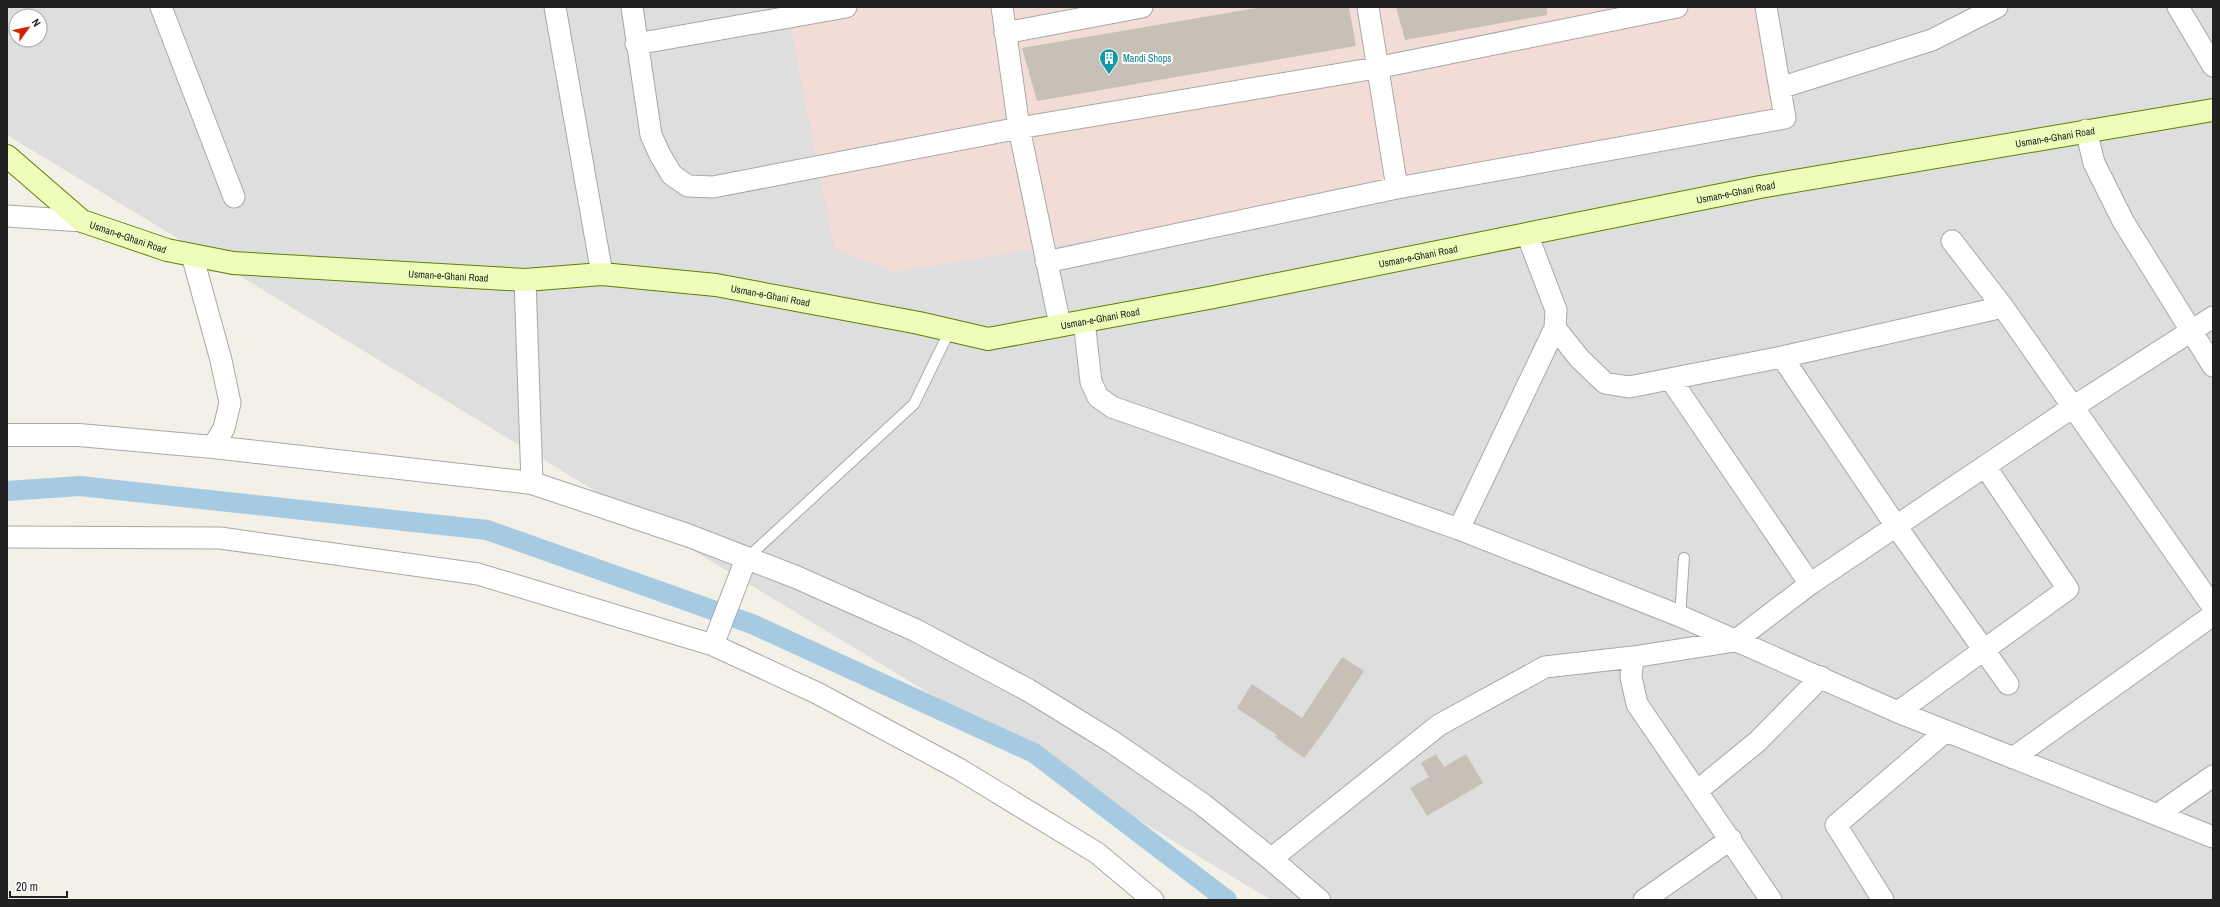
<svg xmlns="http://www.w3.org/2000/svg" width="2220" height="907" viewBox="0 0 2220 907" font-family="'Archivo Narrow',sans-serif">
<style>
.residential{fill:#dfdede;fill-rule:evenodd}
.commercial{fill:#f3dcd6}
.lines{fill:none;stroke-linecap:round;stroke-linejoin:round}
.canal{stroke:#a6cae1;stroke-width:20}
.building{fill:#c7c0b6}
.service-casing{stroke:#a8a8a8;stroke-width:12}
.minor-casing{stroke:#a8a8a8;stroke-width:23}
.tertiary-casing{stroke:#a8a8a8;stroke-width:24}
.secondary-casing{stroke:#5d8000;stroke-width:24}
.service{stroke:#fff;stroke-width:10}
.minor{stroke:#fff;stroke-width:21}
.tertiary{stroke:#fff;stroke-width:22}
.secondary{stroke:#eefdba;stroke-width:22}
.labels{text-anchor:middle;stroke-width:4;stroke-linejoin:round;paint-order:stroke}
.culture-label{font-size:10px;fill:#0d838f;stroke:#fff;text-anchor:start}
.street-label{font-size:10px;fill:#212121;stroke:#fff}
</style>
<rect width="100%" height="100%" fill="#f2f0e7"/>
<path class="residential" d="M7,7H2213V900H1271L7,135ZM16,16H40V40H16Z"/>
<path class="commercial" d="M787,7H1775L1795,122L895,272L834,248Z"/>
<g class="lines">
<path class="canal" d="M7,491L80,486L487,530L752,624L1034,753L1227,900"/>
</g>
<path class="building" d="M1262,7H1349L1356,46L1037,101L1022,48Z
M1396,7H1547V15L1405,40Z
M1342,657L1364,671L1328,726L1304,758L1275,737L1277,735L1237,708L1252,684L1302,718Z
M1436,754L1444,767L1466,754L1483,783L1427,816L1410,788L1429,777L1421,763Z"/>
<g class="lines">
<g class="service-casing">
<path id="service" d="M746,559L914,404L950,330
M1680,616L1684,558"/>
</g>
<g class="minor-casing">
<path id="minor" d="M161,7L234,197
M555,7L602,274
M632,7L651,135L660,155L672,175L688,186L713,187L1019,128L1376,68L1677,7
M1002,7L1019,128L1060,325
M1368,7L1397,188
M2178,7L2213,66
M1005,33L1142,7
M636,44L846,7
M1780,88L1932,40L1997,7
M2086,130L2094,163L2123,221L2213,366
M7,216L82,221
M1952,241L2003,307L2213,607
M192,255L221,360L230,403L224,428L213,447
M1046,262L1397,188L1785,118L1766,7
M525,280L532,483
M1084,321L1091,382L1098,397L1112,407L1459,529L1680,616L1898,712L2213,837
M1555,328L1580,359L1605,383L1629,387L1782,357L2003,307
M1782,357L1896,526L2008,684
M1671,380L1810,584
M1459,529L1555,328L1556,310L1527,234
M7,537L220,538L478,574L713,645L817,693L959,769L1097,853L1153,900
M713,645L746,559
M1633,657L1631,677L1637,704L1771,900
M1898,712L2068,589L1985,466
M2013,758L2213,615
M1697,791L1758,741L1821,677
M2157,815L2213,776
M1271,859L1439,725L1545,667L1633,657L1735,641L1810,584L2073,407L2213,317
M1644,900L1731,839
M1883,900L1836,825L1946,731"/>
</g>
<g class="tertiary-casing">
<path id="tertiary" d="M7,435H79L213,447L532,483L687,535L796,577L915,630L1028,690L1111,741L1202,804L1271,859L1319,900"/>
</g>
<g class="secondary-casing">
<g id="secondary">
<path id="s1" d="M7,156L82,221L167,250L233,263L525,280L602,274L716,285L919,323L988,339L1214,297L1760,187L2213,110"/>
</g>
</g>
<use href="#service" class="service"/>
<use href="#minor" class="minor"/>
<use href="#tertiary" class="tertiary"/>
<use href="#secondary" class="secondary"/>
</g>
<defs>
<g id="building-pin" transform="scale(1)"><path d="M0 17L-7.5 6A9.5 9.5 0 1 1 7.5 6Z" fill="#0f9aa8" stroke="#fff"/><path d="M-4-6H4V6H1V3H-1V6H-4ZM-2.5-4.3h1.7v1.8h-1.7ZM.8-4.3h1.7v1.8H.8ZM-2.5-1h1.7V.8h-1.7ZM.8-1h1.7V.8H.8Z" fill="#fff"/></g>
</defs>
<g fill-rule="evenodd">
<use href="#building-pin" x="1109" y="58"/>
</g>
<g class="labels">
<g class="culture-label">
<text x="1123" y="62">Mandi Shops</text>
</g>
<g class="street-label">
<text dy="4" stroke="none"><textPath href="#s1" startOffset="2104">Usman-e-Ghani Road</textPath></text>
<text dy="4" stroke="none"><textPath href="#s1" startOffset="1780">Usman-e-Ghani Road</textPath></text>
<text dy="4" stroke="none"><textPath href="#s1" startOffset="148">Usman-e-Ghani Road</textPath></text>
<text dy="4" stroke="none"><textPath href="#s1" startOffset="1456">Usman-e-Ghani Road</textPath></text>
<text dy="4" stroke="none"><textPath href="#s1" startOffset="472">Usman-e-Ghani Road</textPath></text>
<text dy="4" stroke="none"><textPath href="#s1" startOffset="796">Usman-e-Ghani Road</textPath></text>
<text dy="4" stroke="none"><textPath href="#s1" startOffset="1132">Usman-e-Ghani Road</textPath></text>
</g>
</g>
<rect width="2220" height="907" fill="none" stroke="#212121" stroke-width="16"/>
<g transform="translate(28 28) rotate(57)"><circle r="19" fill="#ffffff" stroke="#a6a6a6"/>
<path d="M0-3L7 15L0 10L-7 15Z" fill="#d22200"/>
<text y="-6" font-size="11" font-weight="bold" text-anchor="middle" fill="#212121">N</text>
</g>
<path d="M10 891v6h57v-6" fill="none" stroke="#212121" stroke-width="2"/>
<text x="16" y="891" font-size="12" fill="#212121" stroke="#ffffff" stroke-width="3" paint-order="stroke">20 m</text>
</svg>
